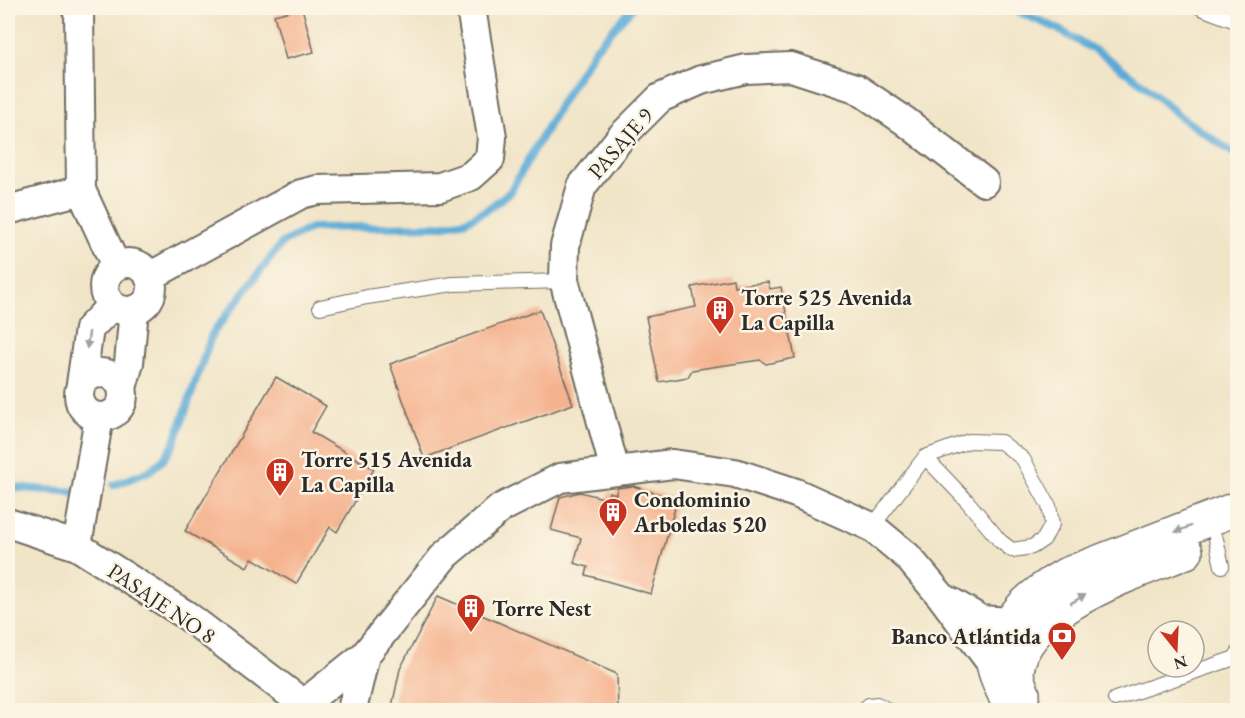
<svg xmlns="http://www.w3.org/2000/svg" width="1245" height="718" viewBox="0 0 1245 718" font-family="'EB Garamond',serif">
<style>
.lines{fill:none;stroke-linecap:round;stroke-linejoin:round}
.stream{stroke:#5caad6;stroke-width:8}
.building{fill:#f5b28e}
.lane-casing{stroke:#706c62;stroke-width:16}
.street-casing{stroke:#706c62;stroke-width:32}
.secondary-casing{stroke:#706c62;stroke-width:36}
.lane{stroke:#fff;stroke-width:14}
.street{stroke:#fff;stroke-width:28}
.secondary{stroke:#fff;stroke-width:33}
.oneway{fill:#a0a0a0}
.labels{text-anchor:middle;stroke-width:5;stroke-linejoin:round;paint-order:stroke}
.street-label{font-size:22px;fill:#2b2b2b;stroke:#fcf5e5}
.poi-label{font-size:22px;font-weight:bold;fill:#2b2b2b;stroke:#fcf5e5;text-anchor:start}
</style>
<rect width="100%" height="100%" fill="#fcf5e5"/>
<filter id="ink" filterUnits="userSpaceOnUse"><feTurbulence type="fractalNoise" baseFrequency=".0167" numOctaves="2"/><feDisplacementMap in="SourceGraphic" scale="12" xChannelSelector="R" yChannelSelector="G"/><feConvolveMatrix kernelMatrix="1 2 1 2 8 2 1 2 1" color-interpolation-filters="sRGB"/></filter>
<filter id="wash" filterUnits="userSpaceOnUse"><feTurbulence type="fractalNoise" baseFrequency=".008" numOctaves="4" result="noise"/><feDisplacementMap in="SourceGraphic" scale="24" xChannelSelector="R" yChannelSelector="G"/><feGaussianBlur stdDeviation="1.35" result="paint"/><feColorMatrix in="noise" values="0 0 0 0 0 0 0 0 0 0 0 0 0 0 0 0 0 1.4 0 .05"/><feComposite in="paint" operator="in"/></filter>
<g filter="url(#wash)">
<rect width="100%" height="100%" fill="#f1e5c8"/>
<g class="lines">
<path class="stream" d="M1010,8L1054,27L1103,55L1144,85L1182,118L1238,156
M114,485L149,471L163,460L174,444L212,334L282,243L311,228L440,226L466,221L488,209L510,192L565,96L595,49L632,8
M8,487L76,492"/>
</g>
<g id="blocks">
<path class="building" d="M302,8L314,52L286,59L274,15Z
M733,279L734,286L768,282L770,289L781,287L795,358L766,364L760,360L692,370L688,377L659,382L646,317L696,307L692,287Z
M540,310L573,404L424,458L390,364Z
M276,377L326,406L311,432L374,469L337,532L330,527L296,584L252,558L247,567L185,531Z
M633,486L671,498L670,503L676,504L651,594L586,575L588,567L574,563L581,538L551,530L560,497L580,492L607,499L609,492L616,494L617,488Z
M438,596L617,674L618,711H391L400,669Z"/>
</g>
</g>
<g filter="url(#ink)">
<use href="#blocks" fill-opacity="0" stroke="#706c62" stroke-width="1.5"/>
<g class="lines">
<g class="lane-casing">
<path id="lane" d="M1201,8L1238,22
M320,307L367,297L453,284L564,281
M872,527L925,457L969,441L1001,442L1023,459L1049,506L1052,524L1044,539L1032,547L1012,550L1000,541L967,501L925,457
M1216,539L1222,566
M1115,699L1235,658L1238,653
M863,710L869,705L877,704L888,710"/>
</g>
<g class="street-casing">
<path id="street" d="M76,8L79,10L81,190L116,266
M8,210L81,190
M104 287a24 24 0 1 1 48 0a24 24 0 1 1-48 0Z
M149,277L301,194L317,190L440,187L471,176L490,159L492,137L471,8
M79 395a22 22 0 1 1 44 0a22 22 0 1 1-44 0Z
M81,384L89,329L112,305
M122,388L129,363L134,310
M615,471L564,280L565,246L582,186L621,137L660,98L701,80L746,69L791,67L856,88L905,121L984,182
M8,523L77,546L186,615L305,705
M77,546L99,417
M951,602L981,620L1010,622
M296,710L365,655L445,555L501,508L560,478L673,464L735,473L796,493L872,527L907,556L941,596L994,667
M352,710L365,655"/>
</g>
<g class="secondary-casing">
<path id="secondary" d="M1023,694C1021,687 1017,679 1017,672C1021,609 1137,572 1186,552
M1011,710C1008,702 994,673 994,667C993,662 997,654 999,649C1010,612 1032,594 1065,575L1238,508"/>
</g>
<use href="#lane" class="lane"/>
<use href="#street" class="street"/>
<use href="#secondary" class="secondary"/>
</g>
<defs><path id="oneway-solid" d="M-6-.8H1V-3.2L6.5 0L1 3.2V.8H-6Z" transform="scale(1.5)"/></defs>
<g class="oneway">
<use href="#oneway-solid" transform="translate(88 340) rotate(98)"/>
<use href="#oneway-solid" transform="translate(1183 529) rotate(159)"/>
<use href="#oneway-solid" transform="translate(1078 599) rotate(-31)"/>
</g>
</g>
<defs>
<g id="building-pin" transform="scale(1.5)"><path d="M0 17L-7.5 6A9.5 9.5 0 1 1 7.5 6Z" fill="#c8321e" stroke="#fcf5e5"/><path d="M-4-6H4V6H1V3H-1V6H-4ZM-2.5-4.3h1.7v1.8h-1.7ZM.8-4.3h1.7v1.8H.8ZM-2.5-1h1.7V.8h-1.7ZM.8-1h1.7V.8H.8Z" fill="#fff"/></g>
<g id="bank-pin" transform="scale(1.5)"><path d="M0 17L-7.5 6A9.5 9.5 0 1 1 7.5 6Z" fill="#c8321e" stroke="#fcf5e5"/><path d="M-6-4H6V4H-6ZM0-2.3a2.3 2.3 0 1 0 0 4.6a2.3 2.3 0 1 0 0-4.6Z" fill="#fff"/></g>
</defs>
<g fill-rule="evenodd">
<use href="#building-pin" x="720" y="310"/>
<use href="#building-pin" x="280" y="472"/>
<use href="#building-pin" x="613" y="512"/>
<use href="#building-pin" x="471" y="608"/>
<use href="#bank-pin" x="1062" y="636"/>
</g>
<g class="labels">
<g class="street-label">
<text transform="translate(620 143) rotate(-49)" y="8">PASAJE 9</text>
<text transform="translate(162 603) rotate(34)" y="8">PASAJE NO 8</text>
</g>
<g class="poi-label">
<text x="741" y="305">Torre 525 Avenida<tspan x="741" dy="25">La Capilla</tspan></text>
<text x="301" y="467">Torre 515 Avenida<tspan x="301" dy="25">La Capilla</tspan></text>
<text x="634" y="507">Condominio<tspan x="634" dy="25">Arboledas 520</tspan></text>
<text x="492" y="616">Torre Nest</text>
<text x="1041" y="644" text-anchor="end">Banco Atlántida</text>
</g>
</g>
<rect width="1245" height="718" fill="none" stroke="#fcf5e5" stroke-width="30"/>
<g transform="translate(1176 649) rotate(162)"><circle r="28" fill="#fcf5e5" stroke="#a8a49b" stroke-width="1.5"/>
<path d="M0-4.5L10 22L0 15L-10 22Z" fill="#c8321e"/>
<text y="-9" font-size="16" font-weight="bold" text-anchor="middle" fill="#2b2b2b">N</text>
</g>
</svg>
